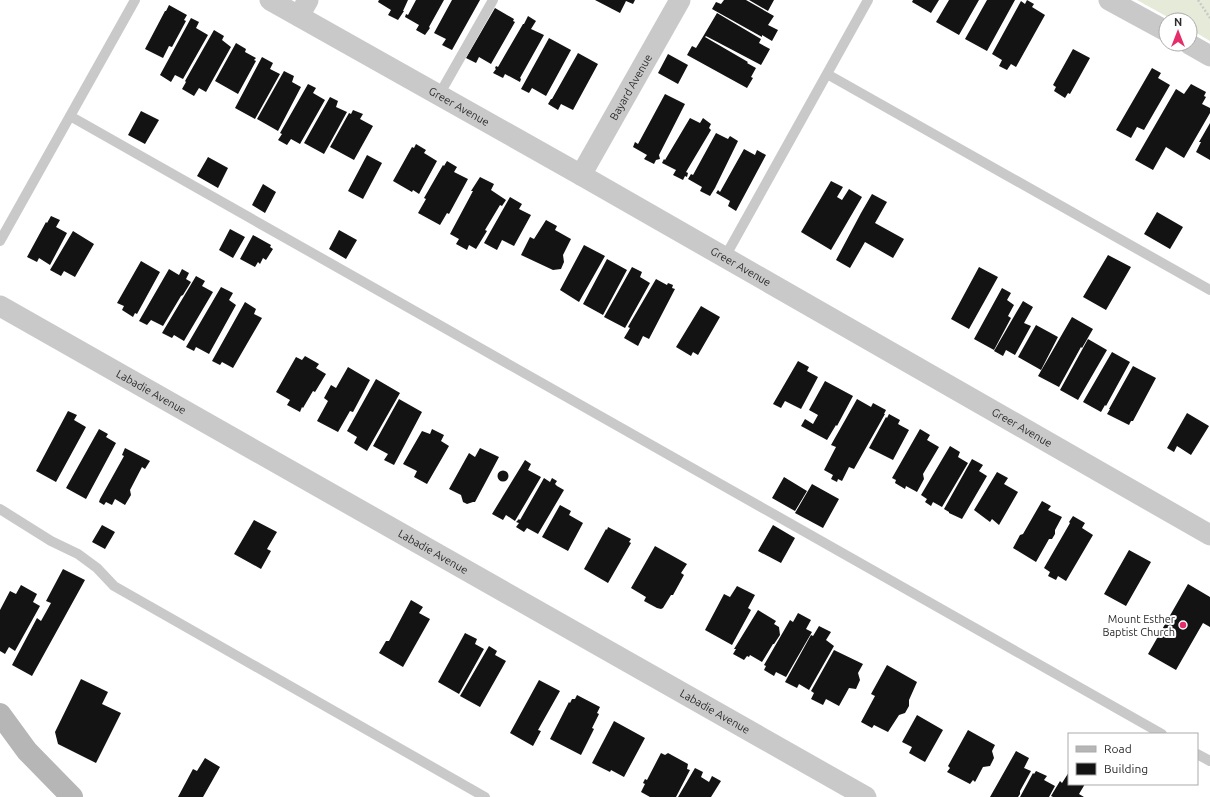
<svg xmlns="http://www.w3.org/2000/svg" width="1210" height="797" viewBox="0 0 1210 797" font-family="Ubuntu,sans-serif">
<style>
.green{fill:#e6ead9}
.building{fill:#131313}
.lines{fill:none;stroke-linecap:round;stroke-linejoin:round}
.path{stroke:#c9c9c9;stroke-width:2.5;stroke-dasharray:2 2;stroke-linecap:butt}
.lane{stroke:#c9c9c9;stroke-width:10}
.street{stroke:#c9c9c9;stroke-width:21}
.secondary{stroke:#b6b6b6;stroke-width:22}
.poi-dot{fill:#e42d69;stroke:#fff;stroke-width:1.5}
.labels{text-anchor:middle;stroke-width:4;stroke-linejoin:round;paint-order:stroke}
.street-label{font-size:11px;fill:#2c2c2c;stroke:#fff}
.poi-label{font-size:11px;fill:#2c2c2c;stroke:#fff;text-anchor:end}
</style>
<rect width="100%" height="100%" fill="#fff"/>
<path class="green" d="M1137,0H1210V41L1190,29V20H1173Z"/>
<path class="building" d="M379,0H408L403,11H404L398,20L388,15L391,10L378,2Z
M416,0H444L429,27L430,28L425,35L416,30L419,25L405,17L406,14L408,15Z
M452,0H480L452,50L442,45L446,39L434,33Z
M595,0H635L633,4L626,1L620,13Z
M724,0H746L774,16L768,25L778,30L772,41L762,35V37L712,9L716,2L721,4Z
M749,0H774L768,11Z
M913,0H939L931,13L912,2Z
M949,0H979L959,35L936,22Z
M987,0H1015L987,51L965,39Z
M1027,0L1034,4L1032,7L1045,15L1016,67L1011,64L1007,70L999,66L1002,60L992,54L1021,1L1025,4Z
M169,5L187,15L184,20L186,21L172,47L169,46L163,58L145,49L165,11H166Z
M495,8L514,19L513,21L515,22L491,64L479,57L476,63L466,58Z
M717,13L761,39L759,43L770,49L761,65L704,35Z
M528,16L536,21L531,29L544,35L520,78L521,79L520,82L505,74L503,78L493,73L496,69L495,68L496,66L498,67L523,24H524Z
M191,18L199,22L196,28L208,35L183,79L175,75L171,82L160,75Z
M214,30L224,36L222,40L231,47L206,92L199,88L194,96L182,89L186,82L185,81Z
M704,35L706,36L705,37L748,62L747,63L756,68L751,77L753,78L747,88L687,55L692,46L696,48Z
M549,38L571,50L546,96L532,88L529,93L521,89Z
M236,43L246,49L245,52L256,58L254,60L256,61L238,94L215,81Z
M1073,49L1090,58L1070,94L1068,93L1065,98L1054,91L1056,87L1053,85Z
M578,53L598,64L573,110L561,104L558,110L548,104L551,99H552Z
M668,54L688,65L678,84L658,73Z
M262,57L273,63L270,69L280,74L255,119L235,108Z
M1152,68L1161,73L1158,78L1170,85L1144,130L1137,127L1131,138L1116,130Z
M284,71L294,76L292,82L301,87L278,131L257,119Z
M308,84L316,88L313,93L325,100L300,144L291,139L287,145L278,140L282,134L280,133Z
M1191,84L1206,92L1204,96L1206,97L1202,104L1210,108V113L1184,158L1166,147L1153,170L1135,160L1176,89L1184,94Z
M665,94L685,104L659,155L660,159L656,160L654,164L644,159L647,155L633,147L635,142L638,144Z
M330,97L338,101L336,107L347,112L324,154L304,143Z
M353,110L363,114L360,119L373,126L354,160L330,147L349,113L351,114Z
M141,111L159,120L145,144L128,135Z
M690,118L700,123L703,118L711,124L709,128L711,130L686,172L688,173L687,177L685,176L683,180L673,175L676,170L662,163L664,159L665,160Z
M1210,123V160L1196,152L1201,142H1199Z
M716,133L728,139L730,136L738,141L715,188L710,196L700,191L702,187L688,179L691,174L693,175Z
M416,144L426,150L424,153L437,161L419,194L413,190L412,192L393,181L412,147L414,148Z
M744,149L755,155L757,150L766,155L736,211L728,206L730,201L716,193L718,190L720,192Z
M367,155L382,163L363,199L348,191Z
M208,157L228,168L218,188L197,176Z
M447,161L457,167L454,172L468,179L449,214L447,213L440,225L418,213L426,199L424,198L443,165L444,166Z
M480,177L494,184L491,190L506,200L502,206L500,205L485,230L487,231L476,249L469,245L467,250L456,244L459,239L450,234L473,191H471Z
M831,181L843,187L837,197L842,200L849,189L862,197L831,250L801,232Z
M263,184L276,192L265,213L252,205Z
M872,194L887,202L875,223L904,239L893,258L865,242L850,268L836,260L861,213Z
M510,197L522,204L519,209L531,215L514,246L502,240L497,250L484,243Z
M1157,212L1183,227L1170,249L1144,234Z
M51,216L60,220L56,227L67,233L50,265L39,258L37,262L27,257L46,222L47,223Z
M546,220L557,226L555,230L571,239L563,255L564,262L561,269L553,270L521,255L530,237L534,239Z
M230,229L245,237L233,258L219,250Z
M339,230L357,240L346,259L329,249Z
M73,231L94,244L75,277L64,271L61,276L50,270Z
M253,235L271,245L270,247L273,249L266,260L263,258L260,264L258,262L255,267L240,259Z
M584,245L605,256L579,302L560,290Z
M1108,255L1131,267L1106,310L1083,297Z
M607,259L627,270L603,315L583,304Z
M141,261L160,272L137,314L135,313L133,317L122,310L124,306L117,303Z
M632,267L642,272L640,277L650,283L625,328L604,317Z
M979,267L998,277L969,329L951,319Z
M169,269L179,275L182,269L189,273L186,279L191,282L183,295L181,296L163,326L151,320L147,325L139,321Z
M196,276L205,281L202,286L213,292L184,341L174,335L172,338L162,333Z
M656,279L667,285L668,283L673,285L672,288L675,289L649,339L643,336L638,346L624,338L630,328L628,327L629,325Z
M221,287L233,293L229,300L236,305L209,354L196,347L194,351L186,347Z
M1002,288L1011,293L1007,300L1014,305L1008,316L1011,318L994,350L974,339Z
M1023,301L1033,307L1024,323L1031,326L1015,355L1006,350L1003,356L994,351Z
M245,302L256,309L254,314L262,318L233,368L222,362L220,365L212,361Z
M701,306L720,317L698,355L693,352L691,356L676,347Z
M1072,317L1093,329L1082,348L1081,347L1059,387L1038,376Z
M1036,325L1058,337L1041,370L1018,357Z
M1088,339L1107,350L1078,400L1060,390Z
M1112,352L1130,362L1106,406L1105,405L1101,412L1083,402Z
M305,356L319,364L316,368L326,374L315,392L313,391L303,408L302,407L300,412L287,405L290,400L276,392L296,357L302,360Z
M798,361L809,367L807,371L818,377L801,409L785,401L781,408L773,404Z
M1133,366L1156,378L1133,421H1131L1129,425L1107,414L1110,409H1109Z
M348,367L370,380L353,412L350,411L338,432L317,421L328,401L324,398L331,385L336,388Z
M376,379L400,393L367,451L354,443L357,437L347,431Z
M825,381L853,396L837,426L836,425L827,440L801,426L805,419L813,424L818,415L809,410Z
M399,399L422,412L394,465L384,460L388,454L373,446Z
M857,399L871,407L873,403L886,410L884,414H885L854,469L849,467L842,481L838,479L837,482L831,479L833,475L824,470L836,447L831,445Z
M68,411L77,415L74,420L86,427L56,482L36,471Z
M1187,413L1209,426L1191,455L1177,446L1174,452L1167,448Z
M889,414L900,420L898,424L909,430L893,460L869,448L886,417L887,418Z
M99,429L108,434L106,437L116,443L86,499L66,488Z
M432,429L444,435L441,441L449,446L427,484L414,477L417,471L403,464L422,431L430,434Z
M920,429L930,435L927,440L939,447L923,474L924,479L917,492L906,486L905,489L895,483L896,480L892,478Z
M950,446L960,452L958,457L968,463L942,507L933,502L931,506L925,502L927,499L921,495Z
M125,448L150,461L145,469L142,467L130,490L131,495L125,505L115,499L112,505L106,502L104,505L99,502L100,499L124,456L122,455Z
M480,448L499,457L475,502H473L467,504L463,502L461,495L449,489L469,453L475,457Z
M972,459L983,465L979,471L987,476L962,519L949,513V512L944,509Z
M525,460L531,464L528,470L541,477L515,521L506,515L503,520L492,514Z
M497.5 476a5.5 5.5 0 1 1 11 0a5.5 5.5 0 1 1-11 0Z
M997,472L1008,478L1004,484L1018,492L999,525L992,519L990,522L974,510Z
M784,477L807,491L795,511L772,498Z
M544,478L550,482L552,478L557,481L555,484L557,486L564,490L538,534L527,528L524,532L516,527L519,523L516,522L519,519L520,520Z
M812,484L839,499L823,528L795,513Z
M1042,501L1051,506L1048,510L1062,517L1055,530V534L1052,539H1049L1036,562L1013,548L1020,535L1023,534Z
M560,505L571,511L569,515L583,523L568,551L542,537Z
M1073,516L1085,523L1082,528L1093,535L1066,581L1058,576L1056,580L1048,576L1050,572L1044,568L1070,523L1069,522Z
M254,520L277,532L267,549L271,551L261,569L234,554Z
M102,525L115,532L105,549L92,542Z
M773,525L795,538L781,563L758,551Z
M608,527L631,539L629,542L631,543L608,583L584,569L606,529L607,530Z
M655,546L687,564L681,573L684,575L673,595H671L663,608L661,609L657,608L644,601L646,597L631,588Z
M1129,550L1151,562L1126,606L1104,594Z
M63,569L85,580L32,676L12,665L37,618L41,621L51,603L46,601Z
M1188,584L1210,597V627L1203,623L1176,670L1148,654Z
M21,585L37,594L33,602L40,606L15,651L9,647L5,654L0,651V610L10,591L16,594Z
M737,586L755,595L748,608L751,610L732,645L705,630L724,594L730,597Z
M411,600L423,607L419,613L430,619L403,667L379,653L386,641H389Z
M758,610L776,621L774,624L779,627L780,635L774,644H773L762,662L750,655L749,657L747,656L744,660L733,654L736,649H734Z
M798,613L811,620L806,629L812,632L786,677L776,672L774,676L764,670L766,666L764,665L790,620L793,622Z
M819,626L831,632L826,640L834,646L809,690L799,684L797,688L785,682L811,635L813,636Z
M465,633L477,639L475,644L484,649L459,694L438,682Z
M489,646L497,651L495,655L506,661L480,707L460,696Z
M834,650L863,664L858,673L860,680L856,689L849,688L839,706L826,699L823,705L811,699L814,693L811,691Z
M887,665L917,682L909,700V706L905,713L899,715L888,732L874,725L872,728L861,722L875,696L871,694Z
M81,679L108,692L102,704L121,713L96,763L58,744L55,732Z
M539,680L560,691L538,730L541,731L533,746L510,733Z
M577,695L600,707L597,713L599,714L592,728L594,729L581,755L550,739L569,702L570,703L572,699H575Z
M917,715L943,730L925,762L909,753L912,747L902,742Z
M614,721L645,738L624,777L611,770L610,772L592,763Z
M968,730L995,745L992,751L994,758L990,766L983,767L975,782L973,780L970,784L947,772L950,768L948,766Z
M1016,751L1029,758L1024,768L1031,771L1020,791V794L1018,797H990Z
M661,753L665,755L668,753L688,764L687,769L690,770L676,797H650L641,792L645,784L643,783L645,779L647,780Z
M205,758L220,767L203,797H178L193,769L197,771Z
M695,768L703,772L701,777L709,782L712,776L721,781L711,797H678Z
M1036,771L1047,776L1044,780L1055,786L1049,797H1020L1033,773L1034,774Z
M1069,772V784H1085L1079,794L1084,797H1053L1051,796L1060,781L1062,783Z"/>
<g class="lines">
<path class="path" d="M1198,0L1210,18"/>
<path class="lane" d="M827,74L1210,290
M439,95L493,0
M70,116L1162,734
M0,241L135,0
M725,257L868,0
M0,509L51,541L78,554L97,568L114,586L485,797
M1197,754L1210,761"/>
<g class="street">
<path id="s1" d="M270,0L581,175L1210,535"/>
<path d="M1109,0L1166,31"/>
<path d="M299,16L308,0"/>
<path d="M1189,44L1210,56"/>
<path id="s2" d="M581,175L680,0"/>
<path id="s3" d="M0,306L866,797"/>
</g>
<path class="secondary" d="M0,714L27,751L72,797"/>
</g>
<circle class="poi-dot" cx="1183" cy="625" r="4"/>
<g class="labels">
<g class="street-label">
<text dy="4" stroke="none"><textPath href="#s2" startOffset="101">Bayard Avenue</textPath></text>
<text dy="4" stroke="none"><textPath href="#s1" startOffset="217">Greer Avenue</textPath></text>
<text dy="4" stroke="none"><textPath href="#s1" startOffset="541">Greer Avenue</textPath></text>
<text dy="4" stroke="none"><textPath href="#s3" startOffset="174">Labadie Avenue</textPath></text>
<text dy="4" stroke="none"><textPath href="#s1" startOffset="865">Greer Avenue</textPath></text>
<text dy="4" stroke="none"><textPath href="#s3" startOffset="498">Labadie Avenue</textPath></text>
<text dy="4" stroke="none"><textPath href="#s3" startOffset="822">Labadie Avenue</textPath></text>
</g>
<g class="poi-label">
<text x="1175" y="623">Mount Esther<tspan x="1175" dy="13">Baptist Church</tspan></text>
</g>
</g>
<rect x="1068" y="733" width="130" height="52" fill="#ffffff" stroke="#ababab"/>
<rect x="1076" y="746" width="20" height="6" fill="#b6b6b6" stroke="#ababab"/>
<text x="1104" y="753" font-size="12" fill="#2c2c2c">Road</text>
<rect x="1076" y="763" width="20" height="12" fill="#131313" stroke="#ababab"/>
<text x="1104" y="773" font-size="12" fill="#2c2c2c">Building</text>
<g transform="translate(1178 32)"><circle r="19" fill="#ffffff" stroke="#ababab"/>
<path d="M0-3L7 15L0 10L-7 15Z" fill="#e42d69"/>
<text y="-6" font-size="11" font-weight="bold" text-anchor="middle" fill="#2c2c2c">N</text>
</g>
</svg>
